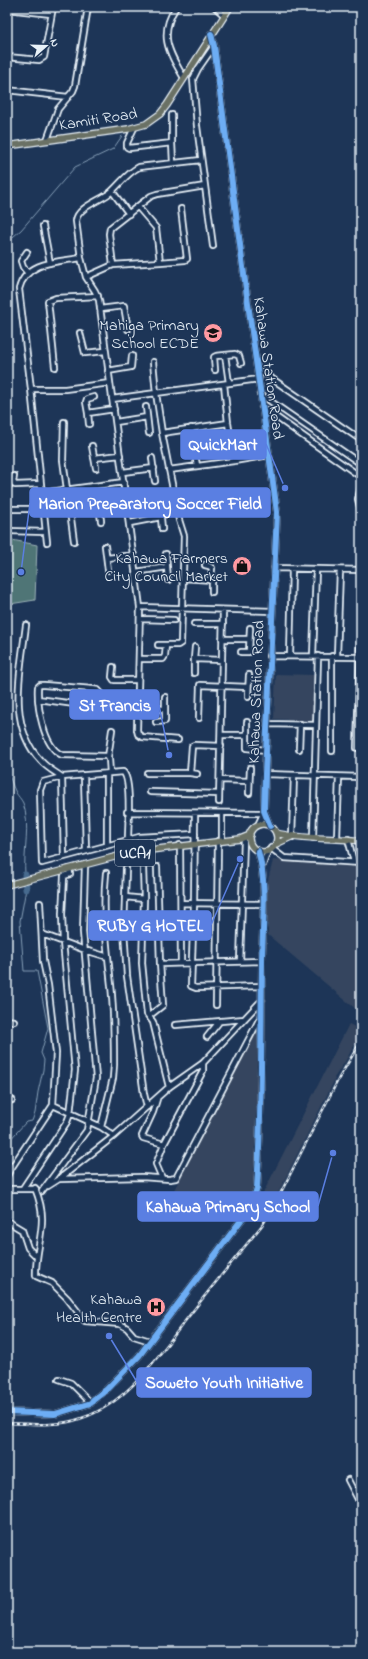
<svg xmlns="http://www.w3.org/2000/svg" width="368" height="1659" viewBox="0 0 368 1659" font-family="'Indie Flower',sans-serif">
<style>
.built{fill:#34455f}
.green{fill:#4f7476;stroke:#9cb2b7}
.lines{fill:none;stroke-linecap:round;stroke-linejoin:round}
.stream{stroke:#87a0b8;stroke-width:1}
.river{stroke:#476a8e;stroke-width:7}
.minor-casing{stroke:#e8f1f8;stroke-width:8}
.major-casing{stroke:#e8f1f8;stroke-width:8}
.minor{stroke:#1d3557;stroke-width:4.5}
.major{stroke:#6b7165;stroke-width:5.5}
.rail-casing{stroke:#e8f1f8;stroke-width:2.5}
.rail{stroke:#1d3557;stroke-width:1;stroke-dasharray:3;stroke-linecap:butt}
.cycleway-casing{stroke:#1d3557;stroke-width:8}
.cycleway{stroke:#6dadf4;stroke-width:6}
.labels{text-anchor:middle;stroke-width:3;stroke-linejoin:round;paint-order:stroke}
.shield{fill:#1d3557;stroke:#abb9c8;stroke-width:1}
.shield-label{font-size:15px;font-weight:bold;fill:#e8f1f8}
.street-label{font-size:16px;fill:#e8f1f8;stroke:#1d3557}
.poi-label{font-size:16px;fill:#e8f1f8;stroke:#1d3557;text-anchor:end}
.leader{fill:none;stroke:#5a7fe2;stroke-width:1.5}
.callout-dot{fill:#5a7fe2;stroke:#1d3557;stroke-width:1.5}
.callout{fill:#5a7fe2;stroke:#5a7fe2;stroke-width:1.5}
.callout-label{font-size:17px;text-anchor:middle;font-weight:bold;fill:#fff}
</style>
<rect width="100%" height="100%" fill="#1d3557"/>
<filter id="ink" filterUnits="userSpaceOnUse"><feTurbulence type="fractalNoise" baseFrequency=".025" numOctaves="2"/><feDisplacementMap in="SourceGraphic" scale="8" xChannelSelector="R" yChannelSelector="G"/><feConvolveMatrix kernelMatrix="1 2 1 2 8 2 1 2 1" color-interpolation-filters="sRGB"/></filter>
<g filter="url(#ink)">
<path class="built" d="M276,674L314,675L313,721L274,719Z
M273,860L361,867V1006L357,1010L268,935L267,884Z
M259,1023L258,1187L249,1203L218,1201L184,1206L183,1198L174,1190Z
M349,1024L361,1030V1033L345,1062L334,1078L335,1079L276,1197L261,1220L255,1209Z"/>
<path class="green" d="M7,539L37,545L35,600L10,604L7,601Z"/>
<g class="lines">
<path class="stream" d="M7,242L21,230L75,167L113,149L122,136
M7,769C10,777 12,785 16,793C18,796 21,799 23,803C31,825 23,852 25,875
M7,1143L26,1122L32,1121L35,1113L38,1092L43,1070L44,1060L41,1053L48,1028L37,971H24L20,921L26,889"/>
<path class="river" d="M25,875L26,889"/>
<g class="minor-casing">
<path id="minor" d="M176,7C158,35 169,52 184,78
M215,7L224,15
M7,9L51,14
M211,34L214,46L242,260L277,512L265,774L264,811L270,826
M7,57L39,60L44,57L53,7
M7,90L68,97
M172,115V143L173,163
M134,128L127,143V147L129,148L172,143
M47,140L58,109L73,91L75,86L88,7
M112,191L129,214
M43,226L50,263
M213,246L197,126L193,79L198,69L214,46
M27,252L21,261L23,267L27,272
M160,262L185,260L187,259L181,209
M113,265L160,262L156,228L138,207
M86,277L81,258L76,221C77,207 102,200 111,192C121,183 127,173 139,167L201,160
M100,309L124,306L128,329
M80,333L85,353L105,351
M225,355L229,383
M153,362L156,393L162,433L179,520L184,536L181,643L178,645H158
M55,367L48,301L56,298L98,296
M258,369L361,440
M215,370L214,357L216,356L235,354L239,356L241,363
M108,371L131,367L132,356
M224,384L228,423L234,461L269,455
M31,389H65L110,383
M260,394L361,464
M112,399L259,379
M146,407L149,433
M262,407L361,477
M88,413L86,402L87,399L94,397
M64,422L63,460L74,541
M116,422L147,417
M89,424L88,413L114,409
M191,428L197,466
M162,433L228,423
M92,446L96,468
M94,458L120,455
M152,458L155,481
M169,470L234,461
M123,472L154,468
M14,476L13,482L15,485L41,484
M361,487L358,499L361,511
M42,493L124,482
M98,497L101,521
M160,507L162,529
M7,509H44
M100,510L127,507
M130,523L161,517
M8,531L46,532
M47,542L31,389L19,289C26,261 57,262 81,258
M105,546L108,570
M166,554L168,580
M107,558L134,555
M205,565L209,566L212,568L211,580
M274,568L361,570
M136,572L167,567
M183,578L212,580V592
M140,607L272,611
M140,619L174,620
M194,624H223
M26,625C21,669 6,725 41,761C47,768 55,772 62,777
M222,639H249
M195,647L194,659L222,660
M241,652H249L250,628
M269,656L361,657
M290,656L292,569
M313,656L316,569
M337,656L340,570
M139,659H163L165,656L166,645
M194,659V673
M113,667L112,677L114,680H138
M248,697L249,675
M38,699L82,705
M138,709H165
M199,718L200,685L248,687
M156,722L165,721V697
M247,722V748L266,750
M267,724L316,725
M221,735H247
M178,740L142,737L138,734L137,730L140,607L99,300L95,291L86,277L113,265L109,234L110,228L151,196L157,194L205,186
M357,748L361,611
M299,749L300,724
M332,751V656
M108,757L112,730
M110,773L109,759L107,756L62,755C43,747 37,705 38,687L40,685H44L92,689L98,690L109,702L138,703
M147,773H190
M197,774L190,773L192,746L194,745L221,746
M265,774L361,777
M84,776L86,850
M62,777L64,857
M220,780L249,781
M150,792L219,794
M249,793L250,768
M219,802L223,610
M127,812L263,813
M195,813L194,904L191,986L196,988L262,986
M222,813V840
M258,825L264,812
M292,837L294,775
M313,838L318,656
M337,838L339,777
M128,839C128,826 132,779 123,772L62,777L43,782L40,790L42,863L139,837L195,834
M348,839L354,862
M107,844V774
M180,845L181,963
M271,848L284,858L361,863
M263,865L268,851
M143,867L144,899L142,963L147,1014L153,1022L169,1087
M126,868L124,930L127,976L144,1094L147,1107
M125,897L144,899
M181,903L263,904
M42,934L85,950L108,957
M240,961L244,840
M160,964L262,961
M216,1005L218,841
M149,1016L163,1005L160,964L157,867
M7,1020L14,1021
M175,1025L244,1019
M207,1037L219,1022
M7,1098L12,1100
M157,1099L153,1112L142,1136L143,1138L164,1144
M53,1105L101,1127L114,1136
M101,1127L113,1078L114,1065C114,1038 114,1012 111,985C107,947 102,911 106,873
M7,1176L10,1170L53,1105L56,1053L48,985L43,961L40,903
M162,1178L156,1164L164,1144L203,1071V1063
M59,1179L142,1177L170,1179L176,1178L261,1016
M48,1186L59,1179L114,1136L169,1087L203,1063L262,1000
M23,1188L67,1122L70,1114L75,1070L63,942L62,914L64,876L70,874L69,869
M35,1188C39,1198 42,1208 42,1219C42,1238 35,1257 36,1276L52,1283L67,1298L85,1321L120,1324L127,1328L134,1336L150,1341
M7,1189H36
M42,1191L87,1130L96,1078L83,932L85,865
M7,1221L22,1230L28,1248L37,1257
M59,1379L71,1383L91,1403
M7,1412L55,1414L91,1403L93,1400L106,1390L139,1356L251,1207L257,1188C262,1113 261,1038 262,963C262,929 268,884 258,851
M348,1480L361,1505"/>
</g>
<g class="major-casing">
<path id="major" d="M7,146L128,129L146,124L160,114L167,105L230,7
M249 838a14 14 0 1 1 28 0a14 14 0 1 1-28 0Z
M276,833C303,840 333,837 361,841
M276,844L291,837
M7,885L122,855L150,850L240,839L250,835"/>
</g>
<use href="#minor" class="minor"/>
<use href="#major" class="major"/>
<g class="rail-casing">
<path id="rail" d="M7,1423C32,1424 58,1427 82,1418C130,1402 159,1354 189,1316C213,1285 238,1255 263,1224L274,1206L339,1078L361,1041"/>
</g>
<use href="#rail" class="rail"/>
<g class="cycleway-casing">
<path id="cycleway" d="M211,34L214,46L242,260L277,512L265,774L264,811L270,826
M7,1412L55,1414L91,1403L93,1400L106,1390L139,1356L251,1207L257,1188C262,1113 261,1038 262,963C262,929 268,884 258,851"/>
</g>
<use href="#cycleway" class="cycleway"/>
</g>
</g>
<defs>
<g id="school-disc" transform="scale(1)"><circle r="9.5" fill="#ff9aa2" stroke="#1d3557"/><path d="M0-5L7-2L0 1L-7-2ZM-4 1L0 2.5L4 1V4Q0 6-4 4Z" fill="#111"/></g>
<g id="shop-disc" transform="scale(1)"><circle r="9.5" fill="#ff9aa2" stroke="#1d3557"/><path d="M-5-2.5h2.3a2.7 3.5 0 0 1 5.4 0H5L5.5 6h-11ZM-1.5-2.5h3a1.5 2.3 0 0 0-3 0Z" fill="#111"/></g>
<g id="hospital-disc" transform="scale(1)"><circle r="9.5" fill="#ff9aa2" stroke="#1d3557"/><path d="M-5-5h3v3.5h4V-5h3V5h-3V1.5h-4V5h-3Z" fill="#111"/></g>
</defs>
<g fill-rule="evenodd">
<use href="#school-disc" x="213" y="333"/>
<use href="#shop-disc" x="242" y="566"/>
<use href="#hospital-disc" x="156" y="1307"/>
</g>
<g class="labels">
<rect class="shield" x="115" y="840" width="40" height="26" rx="3"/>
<g class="shield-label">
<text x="135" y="858">UCA1</text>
</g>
<g class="street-label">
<text transform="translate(98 118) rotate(-9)" y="6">Kamiti Road</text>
<text transform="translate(270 368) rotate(82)" y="6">Kahawa Station Road</text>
<text transform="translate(255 692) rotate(-88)" y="6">Kahawa Station Road</text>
</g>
<g class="poi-label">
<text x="199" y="330">Mahiga Primary<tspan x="199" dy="18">School ECDE</tspan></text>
<text x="228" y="563">Kahawa Farmers<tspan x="228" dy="18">City Council Market</tspan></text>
<text x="142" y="1304">Kahawa<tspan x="142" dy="18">Health Centre</tspan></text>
</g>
</g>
<path class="leader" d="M285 488L266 444M21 572L30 503M169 755L159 705M240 859L211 925M333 1153L318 1206M109 1336L137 1382"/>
<g class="callout-dot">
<circle cx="285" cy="488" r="4"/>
<circle cx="21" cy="572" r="4"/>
<circle cx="169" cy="755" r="4"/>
<circle cx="240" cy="859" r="4"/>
<circle cx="333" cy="1153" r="4"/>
<circle cx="109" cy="1336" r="4"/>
</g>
<g class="callout">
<rect x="181" y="430" width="85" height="29" rx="4"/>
<rect x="30" y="488" width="240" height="29" rx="4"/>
<rect x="70" y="690" width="89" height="29" rx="4"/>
<rect x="89" y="911" width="122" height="29" rx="4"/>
<rect x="138" y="1192" width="180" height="29" rx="4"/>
<rect x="137" y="1368" width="174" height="29" rx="4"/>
</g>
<g class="callout-label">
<text x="223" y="450">QuickMart</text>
<text x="150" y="509">Marion Preparatory Soccer Field</text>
<text x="115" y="711">St Francis</text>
<text x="150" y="931">RUBY G HOTEL</text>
<text x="228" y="1212">Kahawa Primary School</text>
<text x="224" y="1388">Soweto Youth Initiative</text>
</g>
<rect width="368" height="1659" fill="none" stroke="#1d3557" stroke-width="24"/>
<rect x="12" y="12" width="344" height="1635" fill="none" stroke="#e8f1f8" stroke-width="1.5" filter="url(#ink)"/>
<g transform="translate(46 46) rotate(70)" stroke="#1d3557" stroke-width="3" paint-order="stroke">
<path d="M0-3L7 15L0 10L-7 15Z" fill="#e8f1f8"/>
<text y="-6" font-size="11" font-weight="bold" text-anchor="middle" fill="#e8f1f8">N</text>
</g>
</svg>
